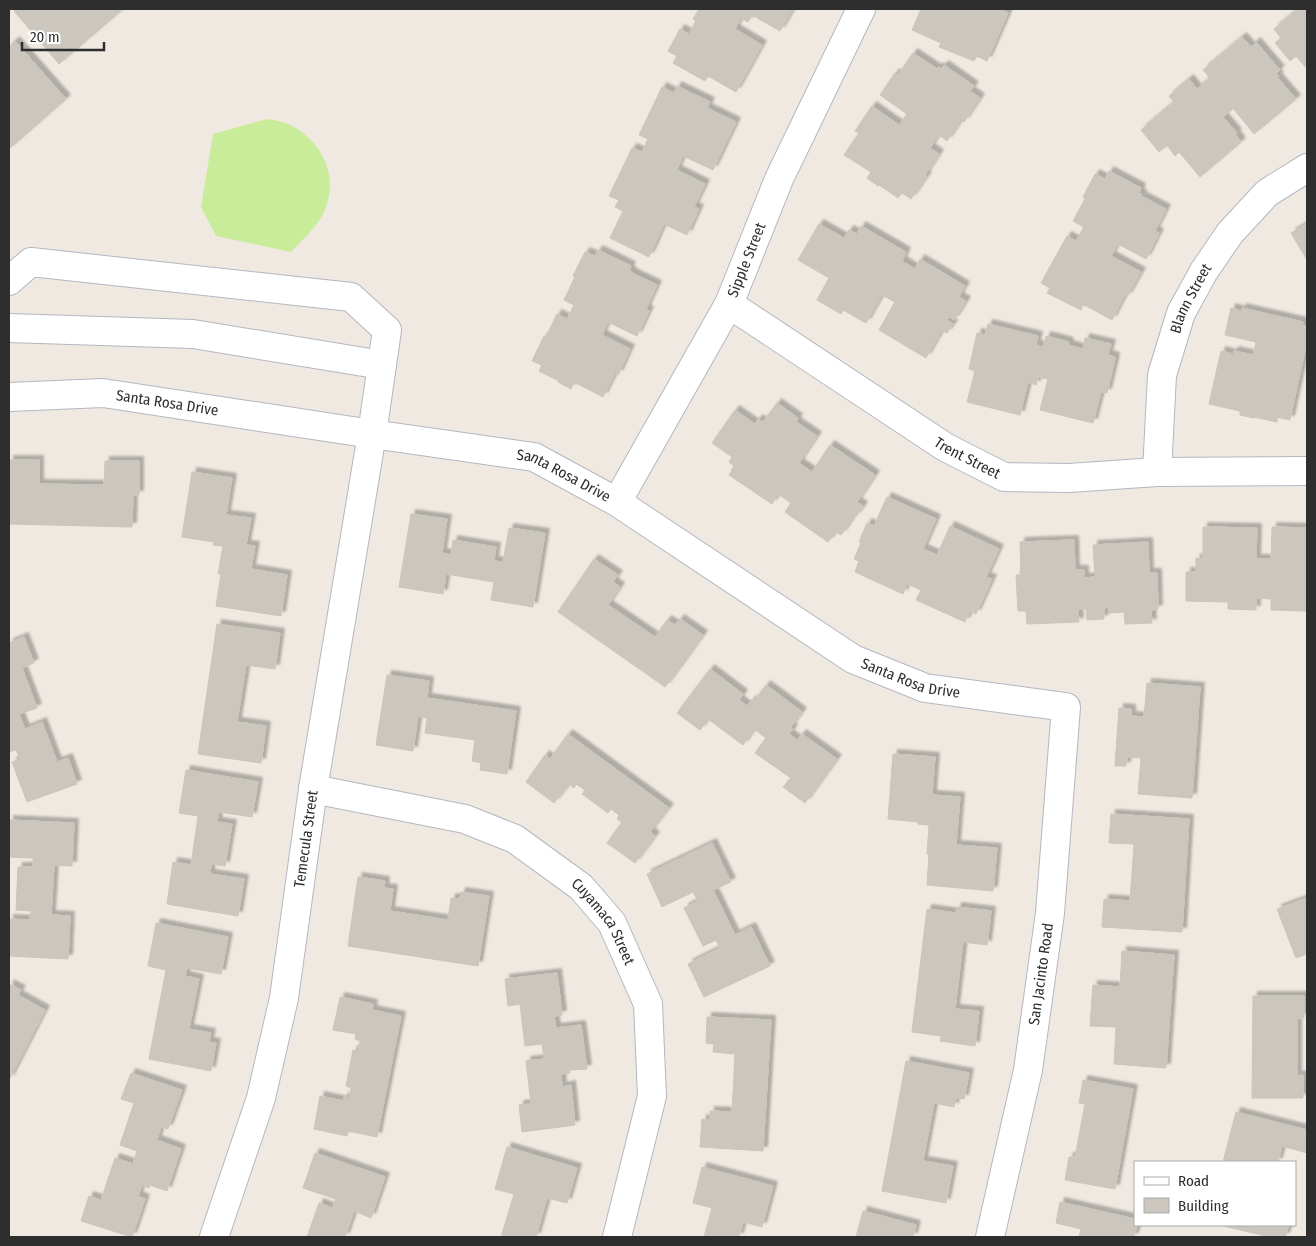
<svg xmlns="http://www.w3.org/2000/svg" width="1316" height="1246" viewBox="0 0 1316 1246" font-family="'Fira Sans Condensed',sans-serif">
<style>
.pitch{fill:#c9ec9a}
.building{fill:#cbc7bf;stroke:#cbc5ba;filter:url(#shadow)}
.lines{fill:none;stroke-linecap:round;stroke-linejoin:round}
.minor-casing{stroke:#b4b7c1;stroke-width:30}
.minor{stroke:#fff;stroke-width:28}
.labels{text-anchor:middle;stroke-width:5;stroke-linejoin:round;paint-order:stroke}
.street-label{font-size:15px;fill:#2e2e2e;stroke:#fff}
</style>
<defs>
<filter id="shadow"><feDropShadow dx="4.5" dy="-4.5" stdDeviation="1" flood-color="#0004"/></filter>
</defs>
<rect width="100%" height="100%" fill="#efe9e1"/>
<path class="pitch" d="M267,119C273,120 280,121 286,123C322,139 341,177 323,214C315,229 302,240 291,252L216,236L201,207L213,134Z"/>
<path class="building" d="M16,9H123L59,64L14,11Z
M699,9H793L780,31L752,15L748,22L741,18L735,29L762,45L736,92L708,76L705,81L673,63L677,56L668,51L680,29L689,34L696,21L693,19Z
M921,9H999L1008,13L987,61L977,56L974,61L939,47L941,43L912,30Z
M1298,9H1307V69L1296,56L1290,61L1275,43L1281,38L1274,29Z
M1242,37L1251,47L1256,42L1280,70L1276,73L1279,76L1277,77L1296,99L1254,134L1233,108L1223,117L1237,133L1235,134L1241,142L1200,177L1179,152L1175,156L1167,145L1159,152L1141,130L1174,102L1169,96L1189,79L1197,89L1210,78L1203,70Z
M15,41L66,99L9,149V47Z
M913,53L937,69L938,67L941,69L944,65L974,86L970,91L980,98L964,122L961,120L947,141L939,135L930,148L939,154L925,175L927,176L911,199L902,193L898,198L879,185L878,186L867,178L871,172L844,155L859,133L855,131L872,106L899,125L907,114L880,95L895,73L898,75Z
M677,86L710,102L707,108L736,122L713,170L683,156L677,170L705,184L694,207L699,209L687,235L664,224L649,257L610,238L623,211L615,207L619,200L609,196L632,148L642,152L648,139L639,135L662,87L674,93Z
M1109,171L1141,188L1139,193L1142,194L1141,196L1166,209L1155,231L1159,233L1146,259L1118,244L1111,256L1141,272L1127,297L1124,296L1112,320L1083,304L1081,310L1047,293L1050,288L1041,283L1067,236L1076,241L1084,227L1073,221L1085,199L1083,197L1095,174L1105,179Z
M819,224L844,238L849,230L857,234L861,226L906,252L902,261L915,269L920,259L965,286L959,297L966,301L954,320L949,317L947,320L953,324L947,333L942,330L926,358L879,330L895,302L882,295L866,323L843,310L841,314L817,300L829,278L798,260Z
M1307,224V260L1291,233Z
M598,250L631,266L629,270L632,272V273L657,285L646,309L649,311L637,336L608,322L602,335L630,349L618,375L615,373L603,397L574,382L571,389L558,382L559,381L539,371L542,365L532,361L544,336L546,337L557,314L567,319L574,305L564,300L575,277L573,276L585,252L595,256Z
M1231,308L1241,311L1242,308L1303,322L1302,325L1307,326V341L1290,420L1277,417V422L1254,417V418L1240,415V411L1209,404L1221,351L1233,354L1234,351L1253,355L1256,342L1225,335Z
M988,324L1038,336L1036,345L1043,347L1046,336L1069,342L1068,345L1083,349L1085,338L1111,344L1108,355L1115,357L1114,363L1107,393L1101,392L1093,423L1040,410L1048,379L1038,377L1036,385L1028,382L1020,415L967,402L975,371L969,369L977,333L985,335Z
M777,403L798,418L796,422L817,436L799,463L812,472L830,445L875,475L857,502L863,506L856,516H854L841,535L836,532L828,542L785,512L791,503L778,494L772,504L729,475L734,466L729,462L732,457L712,443L735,410L755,424L758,419L763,422Z
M9,460H39V484L104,485L105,461H139V495H133L132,527L9,524Z
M192,472L232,478L226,515L251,518L246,545L255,546L251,569L287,575L281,616L216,606L221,574H218L223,546L213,545L214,542L182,537Z
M887,497L936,519L923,549L937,555L950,526L999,549L986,577L992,579L976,614L970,611L965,622L916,600L921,590L907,584L903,594L855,572L859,561L854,559L861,543L859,542L867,523L874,526Z
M411,514L447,519L442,553L451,555L453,540L496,547L494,561L503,562L509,528L545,533L533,607L491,600L494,582L446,574L443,594L399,587Z
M1203,527L1257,528L1256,559H1271L1272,527L1307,528V611L1271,610V599L1256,598V610L1228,609V602L1186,601V572H1196V558L1203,559Z
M1074,540L1075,570H1084V578L1095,577L1093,545L1148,542L1149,573H1157L1158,609L1151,610L1152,623L1125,624L1124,612L1110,613L1109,607L1104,608V619L1087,620L1086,609H1078L1079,622L1027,624L1026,611H1018L1016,575H1021L1020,542Z
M594,559L618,575L613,582L620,587L608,605L655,637L667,620L675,625L680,619L703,635L665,687L558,612Z
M217,624L280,633L275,669L246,665L237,722L266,726L261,763L198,754Z
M24,637L34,663L22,668L37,708L19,714L25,729L42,722L57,762L68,758L77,784L27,802L12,762L20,759L16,750L9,752V643Z
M710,669L743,694L739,700L747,706L752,700L754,701L766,685L802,712L791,727L793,729L789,734L797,740L802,734L837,759L805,803L783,787L791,778L755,753L766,738L754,729L743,745L708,719L700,730L677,713Z
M387,675L429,681L427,698L516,711L507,774L480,770L481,763L472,761L475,740L425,733L427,718L418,716L413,751L376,745Z
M1147,683L1200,687L1192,798L1138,794L1141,758L1127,757L1126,766H1115L1119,708L1131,709V716L1144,717Z
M568,734L669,808L650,832L655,836L635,863L607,843L622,822L617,819L619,815L611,809L608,813L582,794L585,790L576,784L574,788L569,784L554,803L526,782L545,755L550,759Z
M893,754L935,757L932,795L960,797L956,845L997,848L993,891L927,885L929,854H927L929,825L918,824V822L888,819Z
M186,770L258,782L252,817L219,812L217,822L232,824L225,866L211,864L210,874L244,879L238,916L167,904L173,862L191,865L198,816L179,813Z
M1111,814L1189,819L1182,932L1102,927L1104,899L1130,901L1134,844L1109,843Z
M9,820L74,823L72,866L54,865L51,915L70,916L68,959L9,956V919L30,920L31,911L16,910L18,867H33V858L9,857Z
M712,843L731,882L713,890L735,935L751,927L770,966L704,997L688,964L720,948L716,940L703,946L684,908L698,901L693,892L662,907L647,874Z
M358,877L385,881L384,888L393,889L390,911L448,920L451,898L460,899L461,892L489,896L478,966L348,946Z
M1307,898V954L1296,958L1277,909Z
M957,907L991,911L987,945L963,942L955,1009L979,1011L975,1046L940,1041L941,1036L912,1032L927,909L956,913Z
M156,923L228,937L221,974L187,968L185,976L199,979L189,1029L211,1033L209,1042L216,1043L211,1071L149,1059L166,970L148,966Z
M1122,951L1174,955L1166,1068L1114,1064L1116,1027L1090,1026L1093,985L1120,987Z
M557,973L562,1015L554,1016L556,1028L581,1025L587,1069L569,1070L570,1073L561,1074L562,1087L571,1085L575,1125L522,1132L519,1105L531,1104L526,1061L544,1059L542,1044L525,1046L520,1004L508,1006L505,979Z
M9,984L21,990L18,995L45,1010L9,1080Z
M1253,996H1304V1018H1297V1076L1303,1075V1098H1252Z
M340,997L373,1004L372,1010L401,1016L377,1137L348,1131L347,1136L314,1129L320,1096L343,1101L344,1097L349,1098L351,1088L346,1086L353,1050L359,1051L360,1041L355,1039L356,1034L333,1030Z
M707,1017L771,1020L763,1151L700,1147L702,1119L710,1120V1111L732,1112L735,1054L713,1052L714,1044L706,1043Z
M906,1061L969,1073L964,1099L956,1098L954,1107L934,1103L923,1161L953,1166L946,1203L882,1191Z
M131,1073L182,1090L168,1129L161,1127L157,1140L181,1149L167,1191L150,1185L149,1188L142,1185L138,1196L145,1199L132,1237L81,1221L89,1196L101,1200L115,1158L133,1164L137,1151L120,1145L134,1103L121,1099Z
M1083,1080L1133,1089L1115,1189L1065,1180L1069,1157H1075L1085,1104L1079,1103Z
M1236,1112L1307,1130V1153L1282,1146L1278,1162H1223Z
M507,1147L577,1168L567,1203L547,1198L536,1237H501L514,1194L495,1189Z
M315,1153L385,1177L371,1218L354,1211L345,1237H307L319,1203L332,1208L336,1199L303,1188Z
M702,1167L773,1186L762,1227L743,1222L739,1237H704L712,1208L693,1203Z
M1060,1202L1135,1219V1225H1137L1134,1237H1079L1081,1229L1056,1223Z
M863,1211L916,1225L913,1237H856Z
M1219,1225H1289L1285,1237H1270Z"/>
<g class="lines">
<g class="minor-casing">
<g id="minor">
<path d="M9,281L31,262L351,297L387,330L372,434L313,789L284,998L261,1098L214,1237"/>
<path id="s1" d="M729,304L945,447L1004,477L1069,478L1157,472L1307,471"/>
<path d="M9,328L193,334L382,365"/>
<path id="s2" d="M9,397L103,393L372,434L534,457L617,502L853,659L925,688L1066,707L1050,913L1028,1070L990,1237"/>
<path id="s3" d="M1157,472L1162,375L1181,313L1204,271L1230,233L1267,193L1307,168"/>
<path id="s4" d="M617,502L729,304L779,179L861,9"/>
<path id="s5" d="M313,789L465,819L515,839L581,887L612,923L648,1004L652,1096L617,1237"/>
</g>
</g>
<use href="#minor" class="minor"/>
</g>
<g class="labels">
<g class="street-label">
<text dy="5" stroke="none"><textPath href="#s4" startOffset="275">Sipple Street</textPath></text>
<text dy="5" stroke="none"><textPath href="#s3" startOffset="179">Blann Street</textPath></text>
<text dy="5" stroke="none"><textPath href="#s2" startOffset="159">Santa Rosa Drive</textPath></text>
<text dy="5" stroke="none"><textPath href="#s1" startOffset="284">Trent Street</textPath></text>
<text dy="5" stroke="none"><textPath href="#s2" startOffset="564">Santa Rosa Drive</textPath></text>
<text dy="5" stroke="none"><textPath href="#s2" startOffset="969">Santa Rosa Drive</textPath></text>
<text transform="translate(306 839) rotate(-82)" y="5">Temecula Street</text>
<text dy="5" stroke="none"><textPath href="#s5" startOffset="332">Cuyamaca Street</textPath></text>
<text transform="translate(1041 974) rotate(-82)" y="5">San Jacinto Road</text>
</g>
</g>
<rect width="1316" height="1246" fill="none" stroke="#2e2e2e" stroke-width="20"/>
<rect x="1134" y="1161" width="162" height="65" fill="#ffffff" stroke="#ababab"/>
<rect x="1144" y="1177" width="25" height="8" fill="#ffffff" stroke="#ababab"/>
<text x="1178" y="1186" font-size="15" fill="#2e2e2e">Road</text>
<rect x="1144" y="1198" width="25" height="15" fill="#cbc7bf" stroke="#ababab"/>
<text x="1178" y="1211" font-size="15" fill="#2e2e2e">Building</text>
<path d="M22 42v8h82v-8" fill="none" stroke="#2e2e2e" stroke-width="2.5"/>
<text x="30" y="42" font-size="15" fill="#2e2e2e" stroke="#ffffff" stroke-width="4" paint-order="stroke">20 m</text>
</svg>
